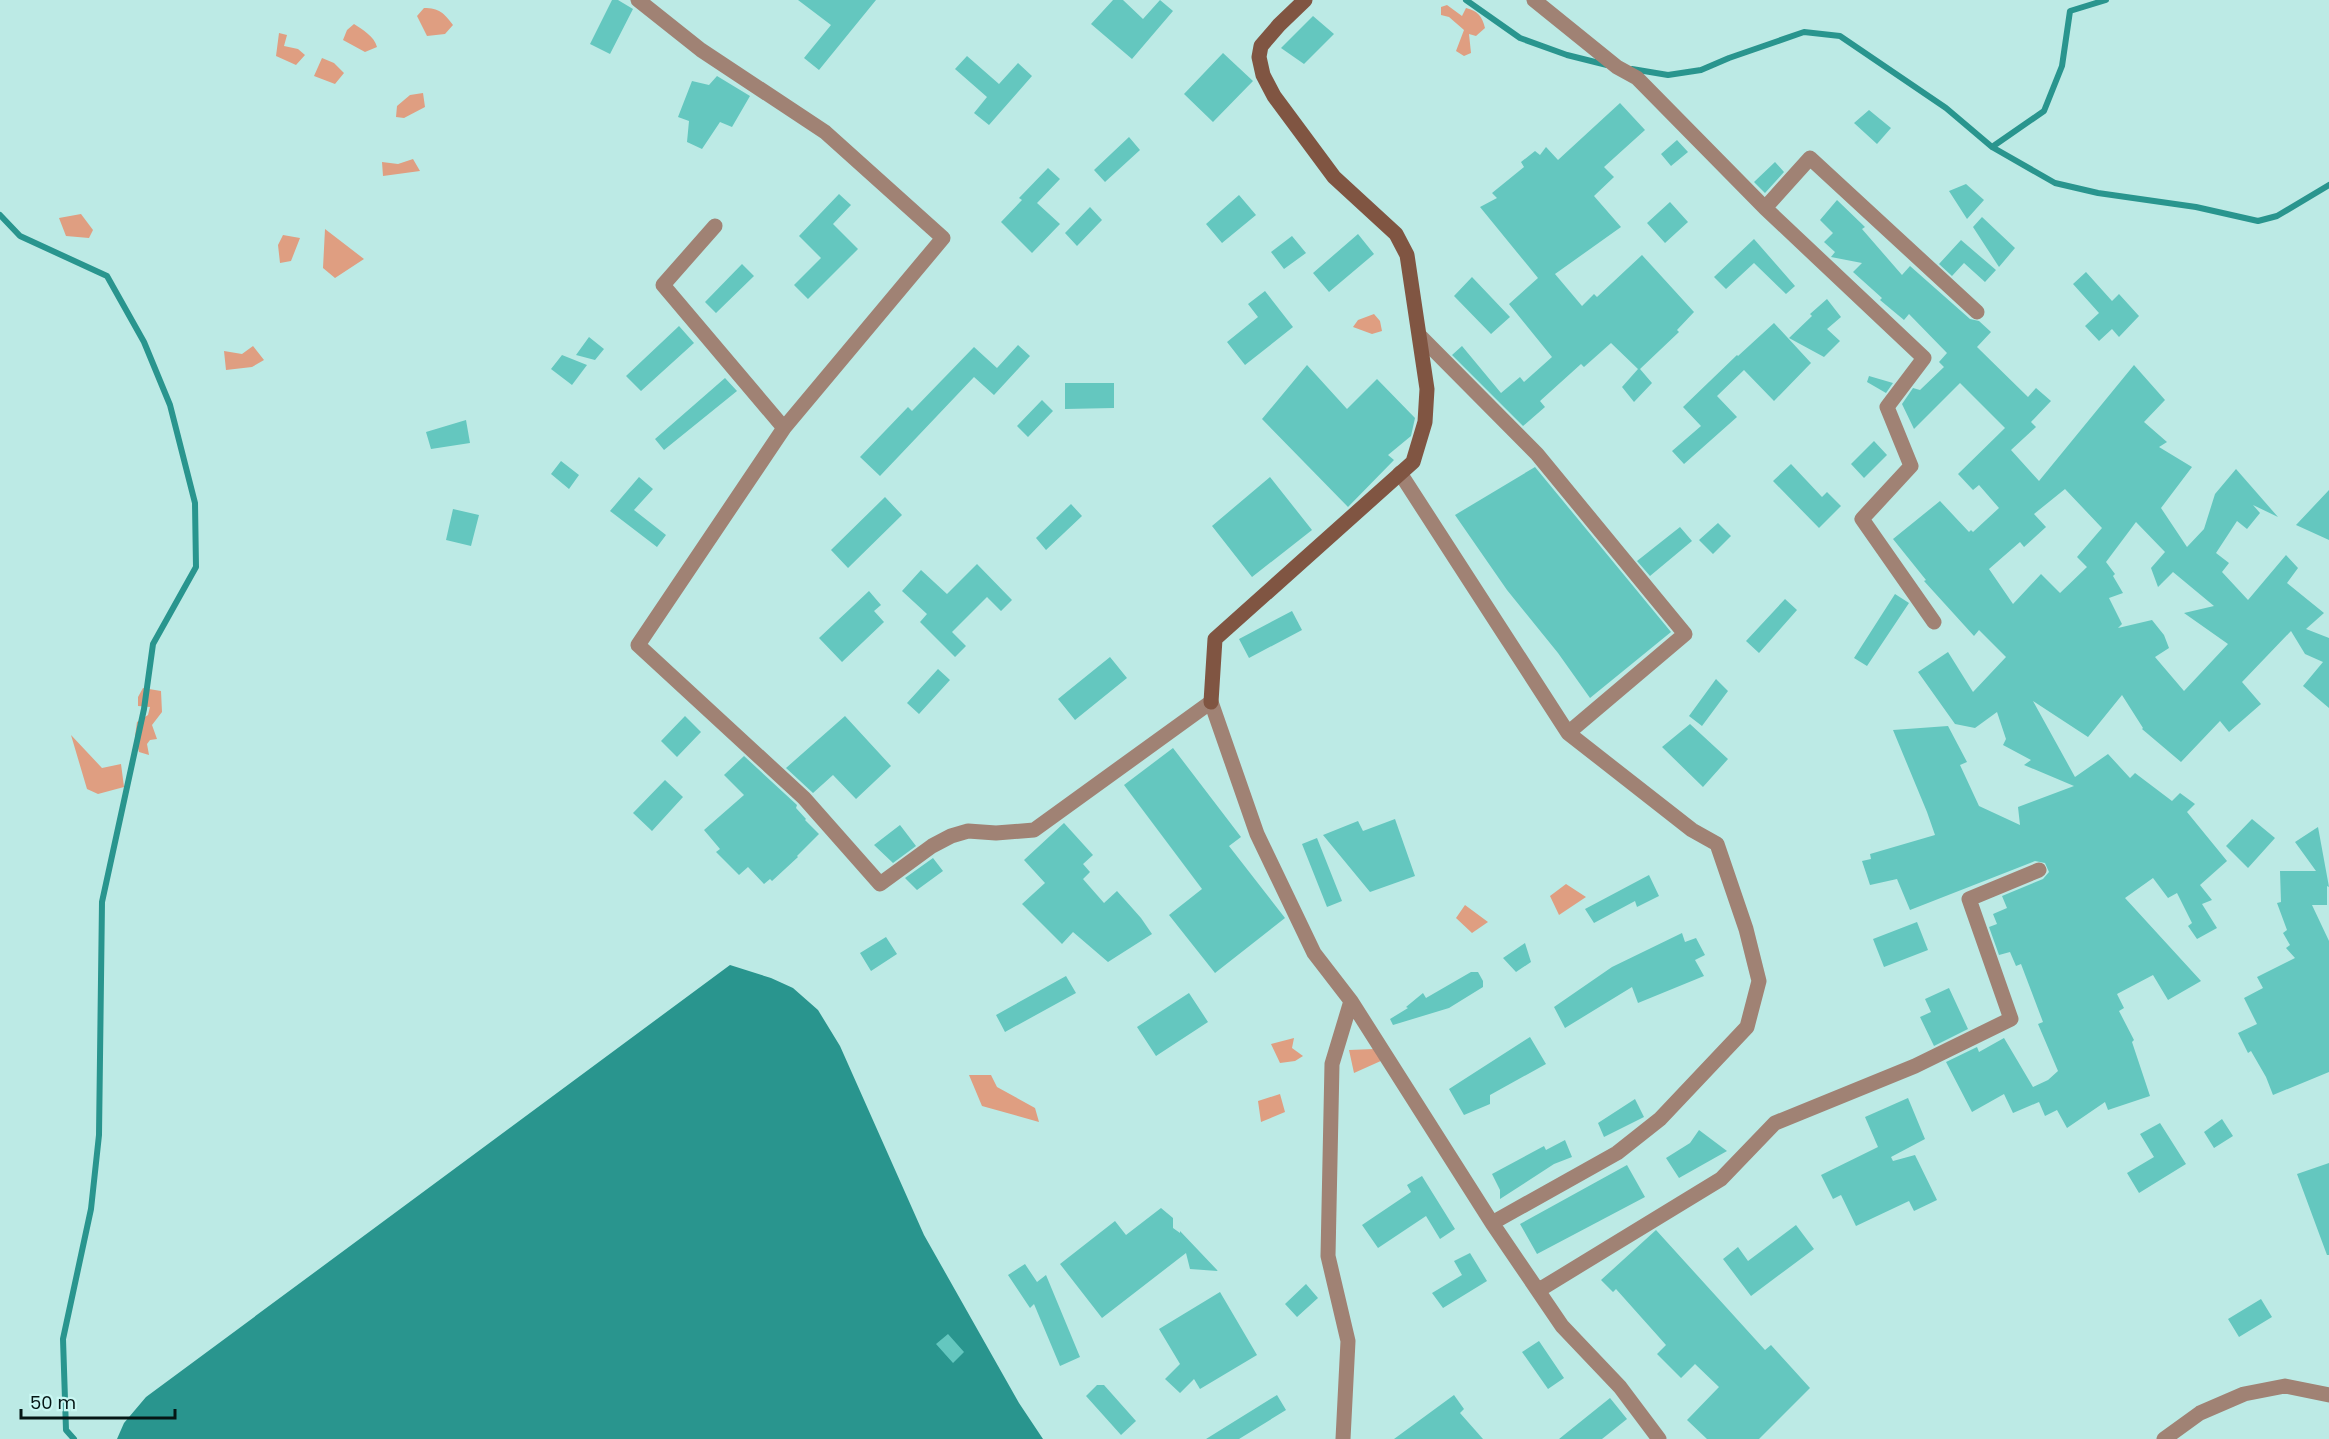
<svg xmlns="http://www.w3.org/2000/svg" width="2329" height="1439" viewBox="0 0 2329 1439" font-family="Poppins,sans-serif">
<style>
.green{fill:#df9e81}
.water{fill:#29958e}
.lines{fill:none;stroke-linecap:round;stroke-linejoin:round}
.stream{stroke:#29958e;stroke-width:6}
.building{fill:#64c7bf;fill-rule:evenodd}
.street{stroke:#a08274;stroke-width:15}
.secondary{stroke:#805542;stroke-width:15}
</style>
<rect width="100%" height="100%" fill="#bceae5"/>
<path class="green" d="M1447,5L1462,16L1466,8C1478,11 1482,16 1485,28L1476,36L1469,34L1471,53L1464,56L1456,51L1464,30L1449,17L1441,15V7Z
M424,8C439,8 444,13 453,25L445,34L427,36L417,16Z
M354,24C363,30 374,36 377,47L365,52L343,40L347,30Z
M279,33L287,35L284,46L298,49L305,55L296,65L276,56Z
M322,58L334,63L344,73L335,84L314,76Z
M423,93L425,107L404,118L396,117L397,106L410,95Z
M413,159L420,171L383,176L382,162L398,164Z
M81,214L93,230L89,238L66,236L59,218Z
M325,229L364,259L335,278L323,268Z
M283,235L300,238L291,261L280,263L278,245Z
M1374,314L1380,321L1382,331L1372,334L1353,327L1358,320Z
M253,346L264,360L252,367L226,370L224,351L242,354Z
M143,688L161,691L162,712L152,725L157,739L150,740L147,744L149,755L139,752L135,736L137,722L148,715L150,707L138,706V697Z
M71,735L102,768L121,764L124,787L98,794L87,789Z
M1566,884L1586,897L1559,915L1550,896Z
M1465,905L1488,922L1472,933L1456,918Z
M1294,1038L1292,1048L1303,1056L1295,1061L1280,1063L1271,1044Z
M1374,1049L1383,1060L1354,1073L1349,1050Z
M969,1075H991L997,1087L1035,1108L1039,1122L982,1106Z
M1280,1094L1285,1112L1261,1122L1258,1101Z"/>
<path class="water" d="M730,965L771,978L793,988L818,1010L840,1046L924,1235L1019,1403L1043,1439H117L124,1423L146,1397Z"/>
<g class="lines">
<path class="stream" d="M1466,0L1520,38L1567,55L1607,65
M1632,69L1668,75L1701,70L1729,58L1804,32L1840,36L1946,108L1992,147L2055,183L2098,193L2196,207L2258,221L2277,216L2329,185
M1992,147L2044,111L2062,66L2070,11L2106,0
M0,215L20,236L107,276L144,342L170,405L195,503L196,567L153,644L144,709L102,902L99,1135L91,1209L63,1339L66,1430L74,1439"/>
</g>
<path class="building" d="M612,0H618L633,9L610,54L590,44Z
M798,0H876L819,70L804,58L831,25Z
M1113,0H1123L1143,19L1160,0L1173,11L1132,59L1091,24Z
M1313,16L1334,34L1304,64L1281,48Z
M1223,53L1253,81L1213,122L1184,94Z
M967,56L999,84L1018,63L1032,76L989,125L974,113L987,97L955,69Z
M717,76L750,96L732,127L720,122L702,149L687,142L689,121L678,117L692,81L709,85Z
M1620,103L1645,130L1604,167L1614,177L1594,196L1621,227L1555,274L1582,306L1594,294L1597,297L1642,255L1694,312L1677,330L1679,332L1640,369L1652,383L1634,402L1622,387L1638,369L1611,343L1584,367L1581,364L1540,401L1545,407L1523,426L1452,355L1462,346L1501,393L1520,377L1524,382L1552,357L1509,304L1538,278L1480,207L1497,198L1492,193L1524,167L1521,162L1535,151L1540,155L1546,147L1558,160Z
M1869,110L1891,128L1877,144L1854,123Z
M1129,137L1140,150L1105,182L1094,170Z
M1677,140L1688,152L1671,166L1661,154Z
M1775,162L1784,172L1765,193L1754,182Z
M1048,168L1060,179L1037,203L1060,224L1032,253L1001,222L1022,200L1019,198Z
M1966,184L1984,200L1967,219L1949,191Z
M839,194L851,205L833,224L858,249L808,299L794,285L821,258L799,236Z
M1239,195L1256,215L1222,243L1206,224Z
M1837,200L1865,227L1862,229L1902,275L1910,266L1970,319L1979,321L1991,332L1977,347L2028,397L2036,388L2051,401L2031,422L2036,427L2011,450L2039,481L2134,365L2165,400L2144,422L2167,442L2159,447L2192,467L2161,508L2187,547L2204,529L2215,494L2236,469L2278,517L2253,505L2260,513L2247,529L2237,521L2216,553L2229,563L2222,572L2248,600L2286,555L2298,568L2287,583L2324,613L2306,629L2329,638V708L2303,686L2323,662L2305,654L2291,631L2242,682L2261,704L2229,732L2220,721L2181,762L2142,729L2143,728L2122,695L2088,737L2033,701L2075,777L2108,754L2130,778L2135,773L2172,801L2180,793L2195,804L2187,812L2227,861L2200,885L2212,900L2202,904L2217,928L2197,939L2188,926L2192,923L2177,893L2168,898L2153,878L2125,898L2201,981L2168,1000L2153,975L2117,994L2124,1008L2119,1011L2134,1040L2132,1042L2150,1096L2108,1110L2105,1102L2067,1128L2057,1110L2045,1116L2039,1102L2013,1113L2004,1094L1972,1112L1946,1062L1977,1047L1979,1052L2004,1038L2033,1087L2048,1080L2058,1071L2038,1024L2043,1022L2021,964L2016,966L2010,952L1999,955L1989,927L1997,924L1993,914L2007,908L2002,896L2043,879L2049,872L2045,863L2035,861L1910,910L1897,879L1870,885L1862,861L1871,859L1870,854L1935,835L1927,812L1893,730L1948,726L1967,762L1960,765L1979,806L2020,825L2018,807L2074,786L2024,765L2031,760L2003,745L2006,739L1997,712L1975,728L1955,724L1918,672L1948,652L1973,692L2006,657L1979,630L1974,636L1924,581L1926,580L1893,539L1940,501L1969,532L1971,530L1973,532L1999,508L1979,485L1973,490L1958,474L2005,428L1960,383L1914,429L1902,404L1913,388L1920,390L1944,367L1939,362L1947,353L1909,314L1904,320L1880,300L1882,298L1853,272L1862,263L1831,257L1835,252L1824,242L1833,233L1820,220ZM2065,489L2102,528L2077,557L2087,567L2060,593L2041,574L2013,604L1989,569L2020,542L2024,547L2046,527L2034,514ZM2136,522L2165,552L2151,568L2158,587L2173,572L2214,606L2184,613L2228,644L2184,691L2155,657L2169,648L2164,635L2152,620L2118,628L2122,624L2109,598L2123,593L2113,576L2115,574L2106,562Z
M1670,202L1688,222L1665,243L1647,223Z
M1090,207L1102,220L1077,246L1065,233Z
M1982,217L2015,248L1999,267L1973,227Z
M1358,234L1374,254L1329,292L1313,273Z
M1292,236L1306,253L1284,269L1271,252Z
M1754,239L1795,286L1786,294L1754,263L1726,289L1714,277Z
M1961,240L1996,270L1985,282L1964,263L1952,276L1939,264Z
M742,264L754,276L716,313L705,302Z
M2086,272L2112,301L2119,294L2139,316L2119,337L2112,329L2099,341L2085,326L2099,313L2073,284Z
M1472,277L1510,317L1491,334L1454,296Z
M1265,291L1293,327L1245,365L1227,342L1258,317L1248,304Z
M1827,299L1841,317L1827,329L1840,341L1824,357L1789,338L1812,316L1810,314Z
M1774,323L1811,363L1774,401L1744,370L1717,396L1737,417L1684,464L1672,451L1701,426L1683,407L1737,355L1738,356Z
M679,326L694,343L641,391L626,376Z
M589,337L604,349L595,360L576,355Z
M1018,345L1030,356L994,395L974,377L880,476L860,457L908,407L912,411L974,347L997,368Z
M562,355L587,365L572,385L551,369Z
M1307,365L1347,409L1377,379L1415,418L1411,436L1388,455L1394,460L1348,507L1262,419Z
M1869,376L1893,383L1886,393L1867,382Z
M725,378L737,391L664,450L655,439Z
M1065,383H1114V408L1065,409Z
M1042,400L1053,411L1028,437L1017,426Z
M466,420L470,443L431,449L426,432Z
M1874,441L1887,455L1864,478L1851,464Z
M561,461L579,475L569,489L551,474Z
M1791,464L1822,497L1827,492L1841,506L1819,528L1773,481Z
M1535,467L1671,632L1590,698L1558,653L1507,590L1455,515Z
M639,477L653,489L634,510L666,535L657,547L610,511Z
M1270,477L1312,530L1252,577L1212,526Z
M2329,490V540L2296,525Z
M885,497L902,515L848,568L831,550Z
M1071,504L1082,516L1046,550L1036,538Z
M453,509L479,515L471,546L446,540Z
M1718,523L1731,536L1713,554L1699,540Z
M1680,527L1692,541L1650,576L1637,561Z
M977,564L1012,600L1001,611L987,597L952,632L966,646L955,657L920,622L927,614L902,591L921,570L947,594Z
M869,591L881,605L874,611L884,622L842,662L819,638Z
M1895,594L1909,603L1867,666L1854,658Z
M1785,599L1797,610L1759,653L1746,641Z
M1292,611L1302,630L1249,658L1239,639Z
M1110,657L1127,678L1075,720L1058,699Z
M938,669L950,680L919,714L907,703Z
M1716,679L1728,691L1702,726L1689,716Z
M685,716L701,732L677,757L661,741Z
M845,716L891,766L856,799L833,775L813,793L786,768Z
M1690,724L1728,759L1703,787L1662,747Z
M1173,748L1241,837L1229,846L1285,918L1215,973L1169,915L1202,889L1124,785Z
M744,756L797,805L796,808L806,819L805,820L819,834L797,856L798,857L772,881L770,879L764,884L748,867L739,875L716,852L720,849L704,830L744,795L724,775Z
M665,780L683,797L652,831L633,813Z
M1395,819L1415,876L1370,892L1323,835L1358,821L1363,831Z
M2252,819L2275,838L2248,868L2226,846Z
M1064,823L1093,855L1083,864L1090,872L1083,879L1104,903L1117,891L1141,918L1152,934L1108,962L1073,932L1062,944L1022,904L1045,883L1024,860Z
M900,825L916,846L893,863L874,845Z
M2318,827L2329,887L2327,886V905H2312L2329,941V1072L2273,1095L2266,1077L2251,1051L2248,1053L2238,1033L2257,1024L2244,998L2263,988L2257,977L2295,958L2286,948L2290,945L2283,933L2287,930L2277,903L2281,902L2280,871H2316L2295,842Z
M1317,838L1342,901L1327,907L1302,844Z
M933,858L943,871L917,890L905,878Z
M1649,875L1659,896L1637,907L1635,901L1594,923L1585,909Z
M1917,922L1928,950L1884,967L1873,939Z
M1682,933L1685,942L1696,938L1705,955L1695,960L1704,976L1638,1003L1632,987L1565,1028L1554,1007L1612,967Z
M886,937L897,954L871,971L860,953Z
M1525,943L1531,962L1516,972L1503,958Z
M1471,972H1478L1483,981V987L1449,1008L1393,1025L1390,1019L1408,1008L1406,1007L1423,993L1426,998Z
M1066,976L1076,993L1005,1032L996,1015Z
M1949,988L1968,1029L1934,1046L1920,1017L1931,1012L1925,999Z
M1189,993L1208,1022L1156,1056L1137,1027Z
M1530,1037L1546,1064L1490,1095V1104L1464,1115L1449,1089Z
M1908,1098L1925,1139L1891,1157L1893,1161L1915,1155L1937,1200L1914,1211L1909,1201L1856,1226L1841,1195L1833,1199L1821,1175L1878,1147L1865,1117Z
M1635,1099L1644,1117L1604,1137L1598,1123Z
M2222,1119L2233,1136L2214,1148L2204,1132Z
M2160,1123L2186,1164L2139,1193L2127,1173L2154,1157L2140,1134Z
M1699,1130L1727,1151L1679,1178L1666,1158L1690,1143Z
M1565,1140L1572,1157L1554,1164L1500,1199V1190L1492,1174L1544,1146L1546,1150Z
M2329,1163V1255H2327L2297,1174Z
M1627,1165L1645,1197L1537,1254L1520,1224Z
M1422,1176L1455,1229L1440,1239L1426,1216L1378,1248L1362,1225L1411,1192L1407,1185Z
M1161,1208L1173,1218V1228L1180,1233V1231L1218,1271L1190,1269L1186,1253L1102,1318L1060,1264L1115,1221L1126,1235Z
M1796,1225L1814,1249L1751,1296L1723,1259L1738,1247L1748,1261Z
M1656,1230L1765,1350L1771,1345L1810,1388L1759,1439H1707L1687,1420L1719,1387L1695,1364L1681,1378L1657,1354L1666,1345L1616,1289L1613,1292L1601,1280Z
M1470,1253L1487,1281L1443,1308L1432,1293L1462,1275L1454,1261Z
M1025,1264L1037,1282L1046,1275L1080,1357L1060,1366L1034,1304L1030,1308L1008,1275Z
M1306,1284L1318,1298L1297,1317L1285,1304Z
M1220,1292L1257,1355L1200,1389L1194,1379L1180,1393L1165,1379L1180,1364L1159,1329Z
M2261,1299L2272,1317L2239,1337L2228,1319Z
M948,1334L964,1352L953,1363L936,1344Z
M1539,1341L1564,1378L1548,1389L1522,1352Z
M1097,1385H1104L1136,1421L1121,1435L1086,1396Z
M1277,1395L1286,1410L1239,1439H1206Z
M1454,1395L1464,1409L1460,1413L1483,1439H1394Z
M1610,1398L1627,1419L1602,1439H1559Z"/>
<g class="lines">
<path class="street" d="M638,0L701,50L825,132L943,238L784,428L638,645L804,798L880,884L932,846L951,836L968,831L996,833L1034,830L1211,702L1257,834L1314,953L1351,1001L1492,1223L1562,1326L1620,1387L1659,1439
M1534,0L1617,67L1637,78L1765,208L1924,358L1887,407L1911,466L1862,519L1934,622
M1765,208L1810,158L1977,312
M715,226L663,285L784,428
M1421,337L1537,454L1685,634L1568,733
M1400,473L1568,733L1692,830L1717,844L1746,929L1759,981L1747,1027L1660,1119L1617,1153L1492,1223
M1539,1290L1721,1179L1775,1123L1915,1066L2011,1019L1969,899L2039,870
M1343,1439L1348,1341L1328,1256L1332,1064L1351,1001
M2164,1439L2200,1413L2244,1394L2285,1386L2329,1395"/>
<path class="secondary" d="M1211,702L1215,639L1413,462L1425,422L1427,389L1407,255L1396,234L1334,177L1274,96L1263,75L1259,57L1261,46L1279,25L1305,0"/>
</g>
<path d="M21 1409v9h154v-9" fill="none" stroke="#051615" stroke-width="3"/>
<text x="30" y="1409" font-size="18" fill="#051615" stroke="#c9f7f2" stroke-width="4.5" paint-order="stroke">50 m</text>
</svg>
